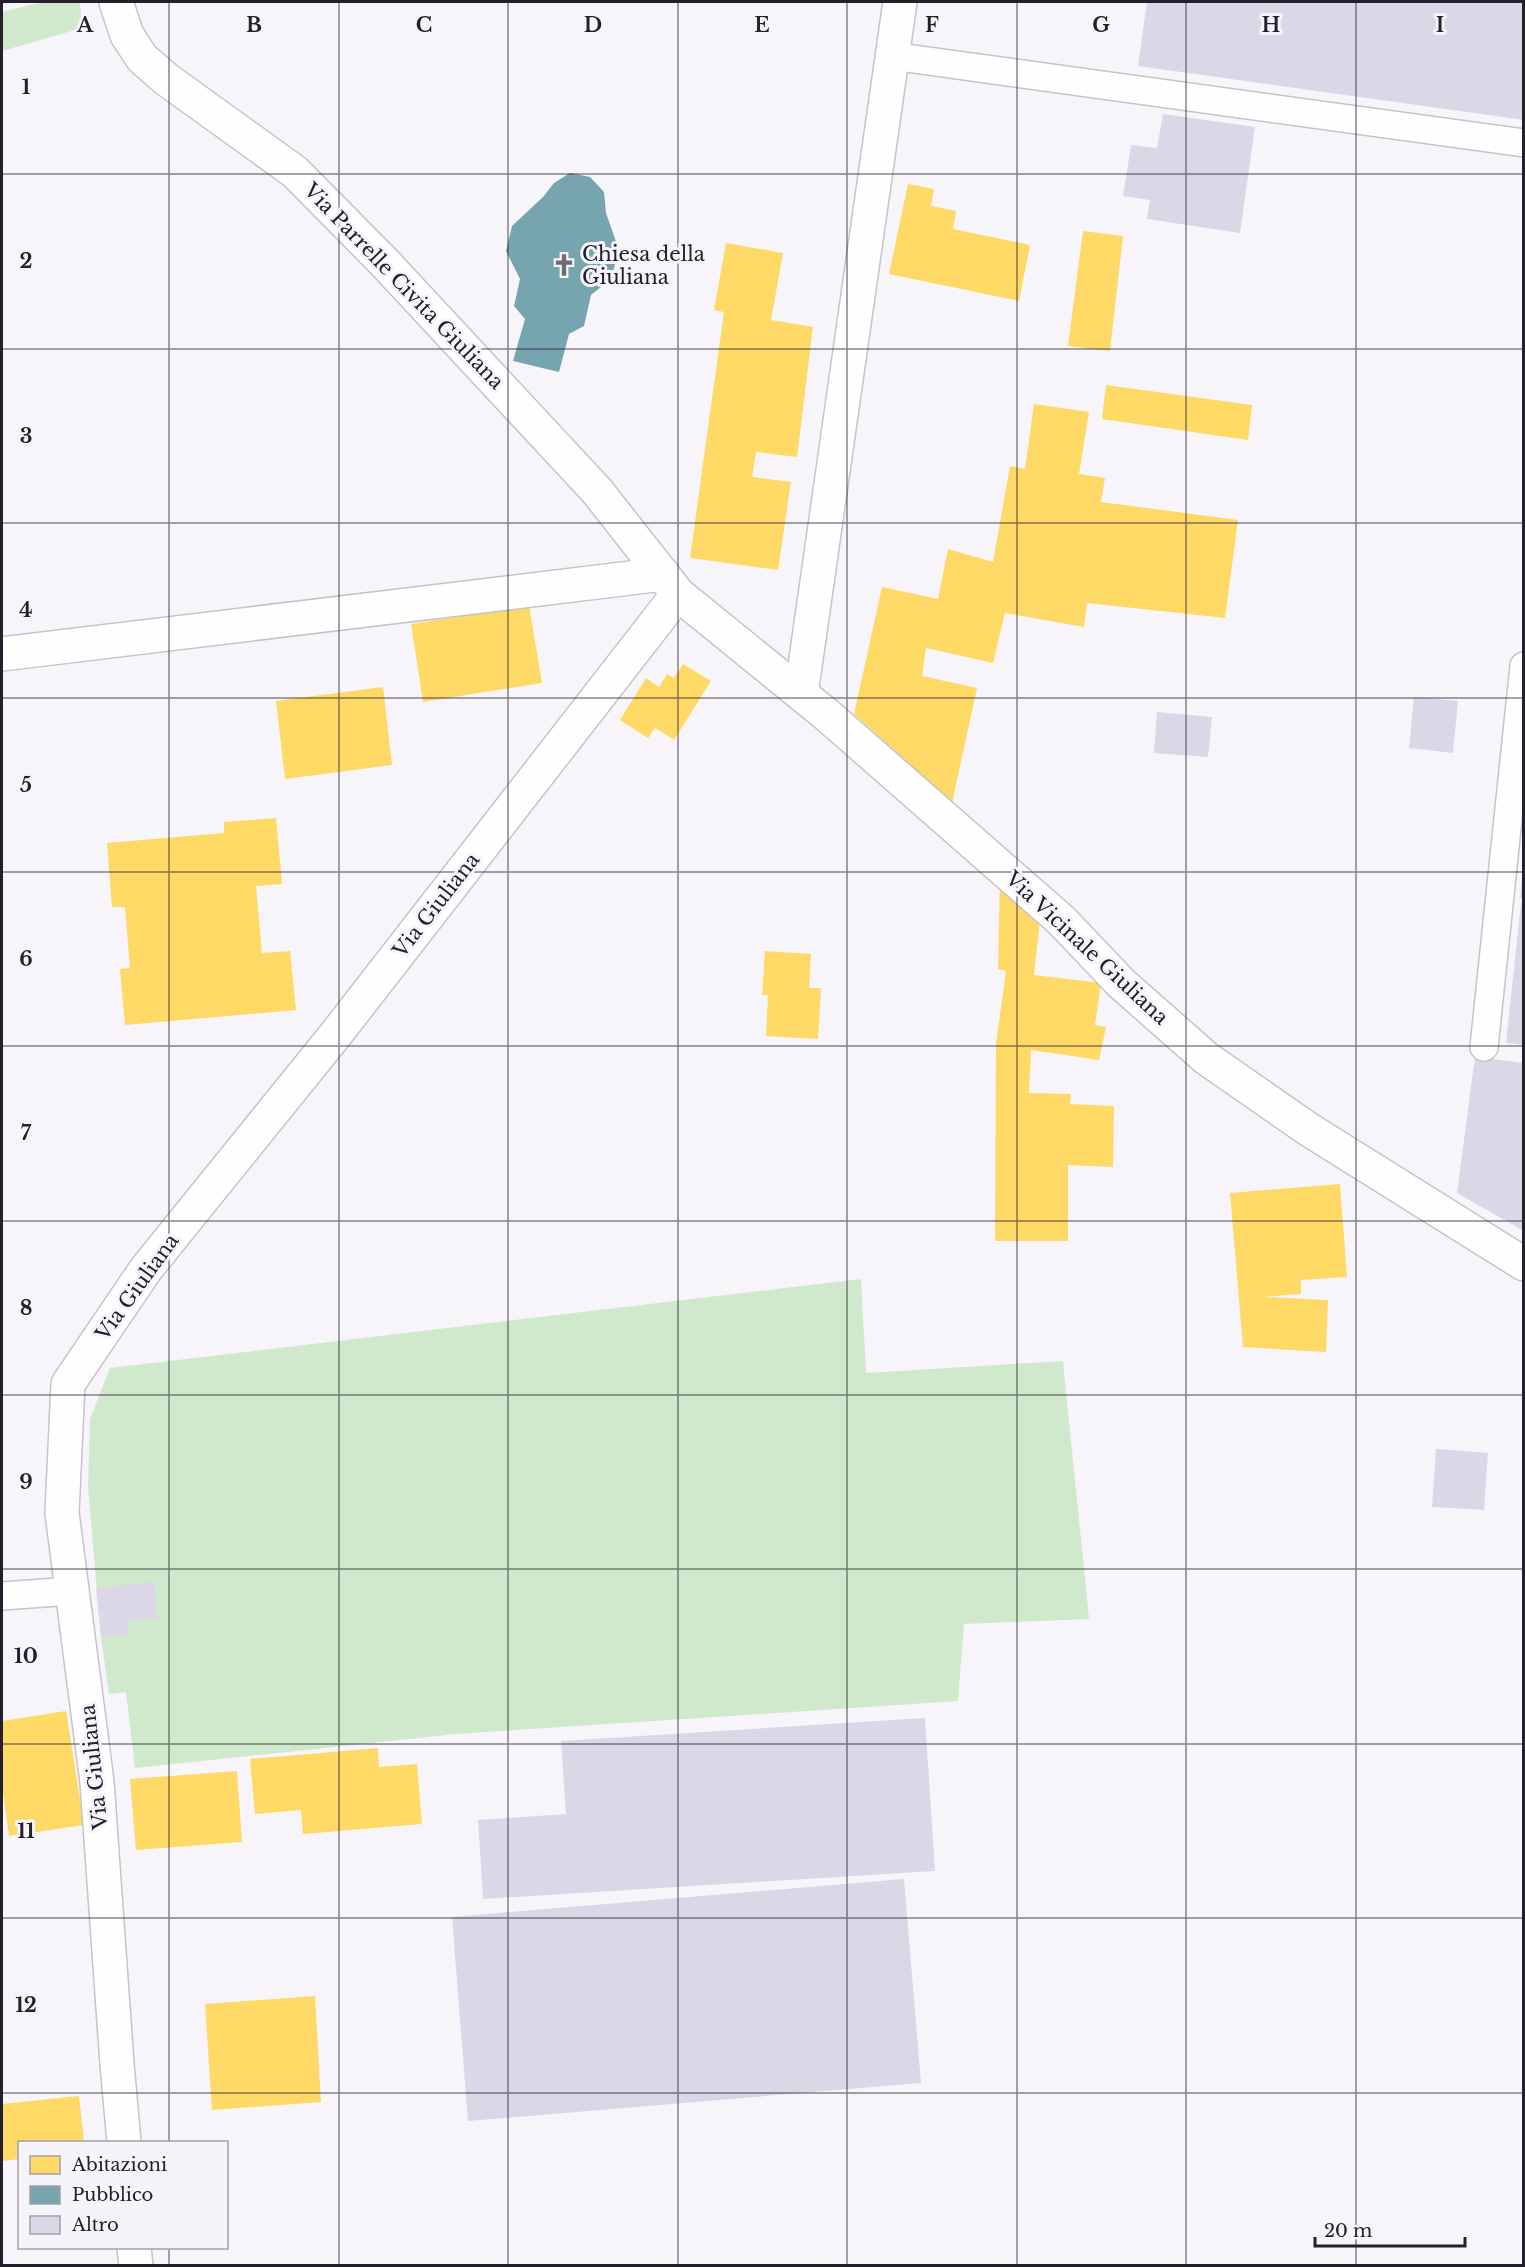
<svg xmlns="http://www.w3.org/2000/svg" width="1525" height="2267" viewBox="0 0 1525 2267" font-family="'Libre Baskerville',serif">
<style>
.green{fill:#d0e9cd}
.homes{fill:#ffd966}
.public{fill:#76a5af}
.building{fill:#dcd7e6}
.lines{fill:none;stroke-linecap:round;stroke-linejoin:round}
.lane-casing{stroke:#c6c3cb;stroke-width:30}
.street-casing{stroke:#c6c3cb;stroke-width:36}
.lane{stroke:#fefefe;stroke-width:27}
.street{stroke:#fefefe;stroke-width:33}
.grid{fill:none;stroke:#23202b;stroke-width:1.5;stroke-opacity:0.55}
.labels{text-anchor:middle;stroke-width:6;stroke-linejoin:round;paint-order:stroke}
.poi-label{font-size:20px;fill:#23202b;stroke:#f6f4fb;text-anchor:start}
.street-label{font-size:20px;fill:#23202b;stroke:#f6f4fb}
.grid-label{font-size:20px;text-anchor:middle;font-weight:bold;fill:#23202b;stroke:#f6f4fb;stroke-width:6;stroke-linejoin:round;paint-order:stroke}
</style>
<rect width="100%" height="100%" fill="#f7f5fa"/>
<path class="green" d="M42,2H80L82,28L2,51V12Z
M861,1279L866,1373L1063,1361L1089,1619L964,1624L958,1701L456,1734L135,1768L126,1692L109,1694L101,1637L88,1488L90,1419L110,1368Z"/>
<path class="homes" d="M908,184L934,189L931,206L956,211L953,229L1030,245L1019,301L889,274Z
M1083,231L1123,236L1110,351L1068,346Z
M726,243L783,253L771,320L813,327L797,457L756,452L752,477L791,482L778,570L690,558L724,312L714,310Z
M1106,385L1252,405L1248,440L1102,419Z
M1034,404L1089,412L1079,474L1105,478L1101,502L1238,520L1225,618L1087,603L1084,627L1005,613L993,663L926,648L922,676L977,688L952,803L854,714L882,587L938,599L948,549L993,562L1010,466L1025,469Z
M529,605L542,683L423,702L411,624Z
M683,664L711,681L674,740L655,728L648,738L620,720L646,678L659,687L667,674L674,678Z
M383,687L392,765L285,779L276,701Z
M276,818L282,884L256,886L262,953L290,951L296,1010L125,1025L120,969L130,968L125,907H112L107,843L224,833V822Z
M1000,878L1041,912L1034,975L1101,983L1095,1025L1106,1027L1099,1060L1031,1050L1029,1093L1071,1094L1070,1104L1114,1106L1113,1167L1068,1165V1241H995L996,1044L1006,971L998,969Z
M765,951L811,954L809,988H821L818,1039L766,1036L768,995H762Z
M1340,1184L1347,1277L1301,1280V1294L1263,1297L1328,1300L1326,1352L1243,1347L1230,1193Z
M66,1711L84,1825L9,1836L2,1785V1721Z
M378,1748L379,1767L417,1764L422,1824L303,1834L301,1810L255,1814L250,1759Z
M237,1771L242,1842L136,1850L130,1779Z
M315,1996L321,2102L212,2110L205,2004Z
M79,2096L84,2142H20V2159L2,2161V2104Z"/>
<path class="public" d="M570,173L590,177L604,192L606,213L619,250L611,279L591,295L584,326L569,334L559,372L513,361L525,319L514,306L520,279L506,251L512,226L543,197L554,183Z"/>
<path class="building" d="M1147,2H1524V120L1138,66Z
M1163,114L1255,127L1240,233L1147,219L1150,200L1123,196L1131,145L1157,148Z
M1414,697L1458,701L1453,753L1409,748Z
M1157,712L1212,717L1208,757L1154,753Z
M1522,878H1524V898H1520Z
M1521,903L1524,904V1045L1506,1043Z
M1475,1057L1524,1063V1231L1457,1193Z
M1436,1449L1488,1453L1484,1510L1432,1507Z
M154,1582L157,1619L127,1621L129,1634L101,1637L96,1588Z
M925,1718L935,1871L483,1899L478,1820L566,1814L561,1741Z
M904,1879L921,2083L468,2121L452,1917Z"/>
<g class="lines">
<g class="lane-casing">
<path id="lane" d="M892,56L1524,143
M1484,1047L1524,666
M2,1596L72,1591"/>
</g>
<g class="street-casing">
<path id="street" d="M116,2L127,35L142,58L166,79L295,172L384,262L597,491L678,594L827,715L1061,920L1121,983L1206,1058L1308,1129L1524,1264
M2,654L663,574
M801,694L900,2
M124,2142L117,2064L97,1782L62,1513L68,1384L146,1269L336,1034L678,594
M134,2248L136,2266"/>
</g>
<use href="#lane" class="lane"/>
<use href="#street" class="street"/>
</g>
<path class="grid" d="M169,2V2142M339,2V2266M508,2V2266M678,2V2266M847,2V2266M1017,2V2266M1186,2V2266M1356,2V2266M2,174H1524M2,349H1524M2,523H1524M2,698H1524M2,872H1524M2,1046H1524M2,1221H1524M2,1395H1524M2,1569H1524M2,1744H1524M2,1918H1524M2,2093H1524M169,2248V2266"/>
<defs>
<g id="church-bare" transform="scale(1.8)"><path d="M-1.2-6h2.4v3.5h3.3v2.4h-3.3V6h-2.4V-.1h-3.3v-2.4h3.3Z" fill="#6d6b73" stroke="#f6f4fb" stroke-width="2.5" paint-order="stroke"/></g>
</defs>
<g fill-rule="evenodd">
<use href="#church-bare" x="564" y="265"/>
</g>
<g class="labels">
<g class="poi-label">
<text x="582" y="261">Chiesa della<tspan x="582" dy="23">Giuliana</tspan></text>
</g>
<g class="street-label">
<text transform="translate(404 286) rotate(46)" y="7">Via Parrelle Civita Giuliana</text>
<text transform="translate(436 905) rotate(-52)" y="7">Via Giuliana</text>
<text transform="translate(1087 948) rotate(43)" y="7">Via Vicinale Giuliana</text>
<text transform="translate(137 1287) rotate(-54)" y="7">Via Giuliana</text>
<text transform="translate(94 1767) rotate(-96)" y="7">Via Giuliana</text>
</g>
</g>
<g class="grid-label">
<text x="85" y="32">A</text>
<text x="254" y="32">B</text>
<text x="424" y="32">C</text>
<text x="593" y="32">D</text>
<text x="762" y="32">E</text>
<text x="932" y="32">F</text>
<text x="1101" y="32">G</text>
<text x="1271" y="32">H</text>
<text x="1440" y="32">I</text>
<text x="26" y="94">1</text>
<text x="26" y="268">2</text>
<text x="26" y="443">3</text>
<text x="26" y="617">4</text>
<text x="26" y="792">5</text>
<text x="26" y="966">6</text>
<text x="26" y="1140">7</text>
<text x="26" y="1315">8</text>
<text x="26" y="1489">9</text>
<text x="26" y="1663">10</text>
<text x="26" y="1838">11</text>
<text x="26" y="2012">12</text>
</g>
<rect width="1525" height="2267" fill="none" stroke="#23202b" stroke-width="6"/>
<rect x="18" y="2141" width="210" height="108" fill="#f6f4fb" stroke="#a29fa8" stroke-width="1.5"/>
<rect x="30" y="2156" width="30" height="18" fill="#ffd966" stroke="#a29fa8" stroke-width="1.5"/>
<text x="72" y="2171" font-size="18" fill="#23202b">Abitazioni</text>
<rect x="30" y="2186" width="30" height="18" fill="#76a5af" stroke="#a29fa8" stroke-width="1.5"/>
<text x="72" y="2201" font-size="18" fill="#23202b">Pubblico</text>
<rect x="30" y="2216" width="30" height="18" fill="#dcd7e6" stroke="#a29fa8" stroke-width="1.5"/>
<text x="72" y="2231" font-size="18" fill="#23202b">Altro</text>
<path d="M1315 2237v9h150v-9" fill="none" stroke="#23202b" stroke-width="3"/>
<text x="1324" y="2237" font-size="18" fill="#23202b" stroke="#f6f4fb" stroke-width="4.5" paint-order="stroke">20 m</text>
</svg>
